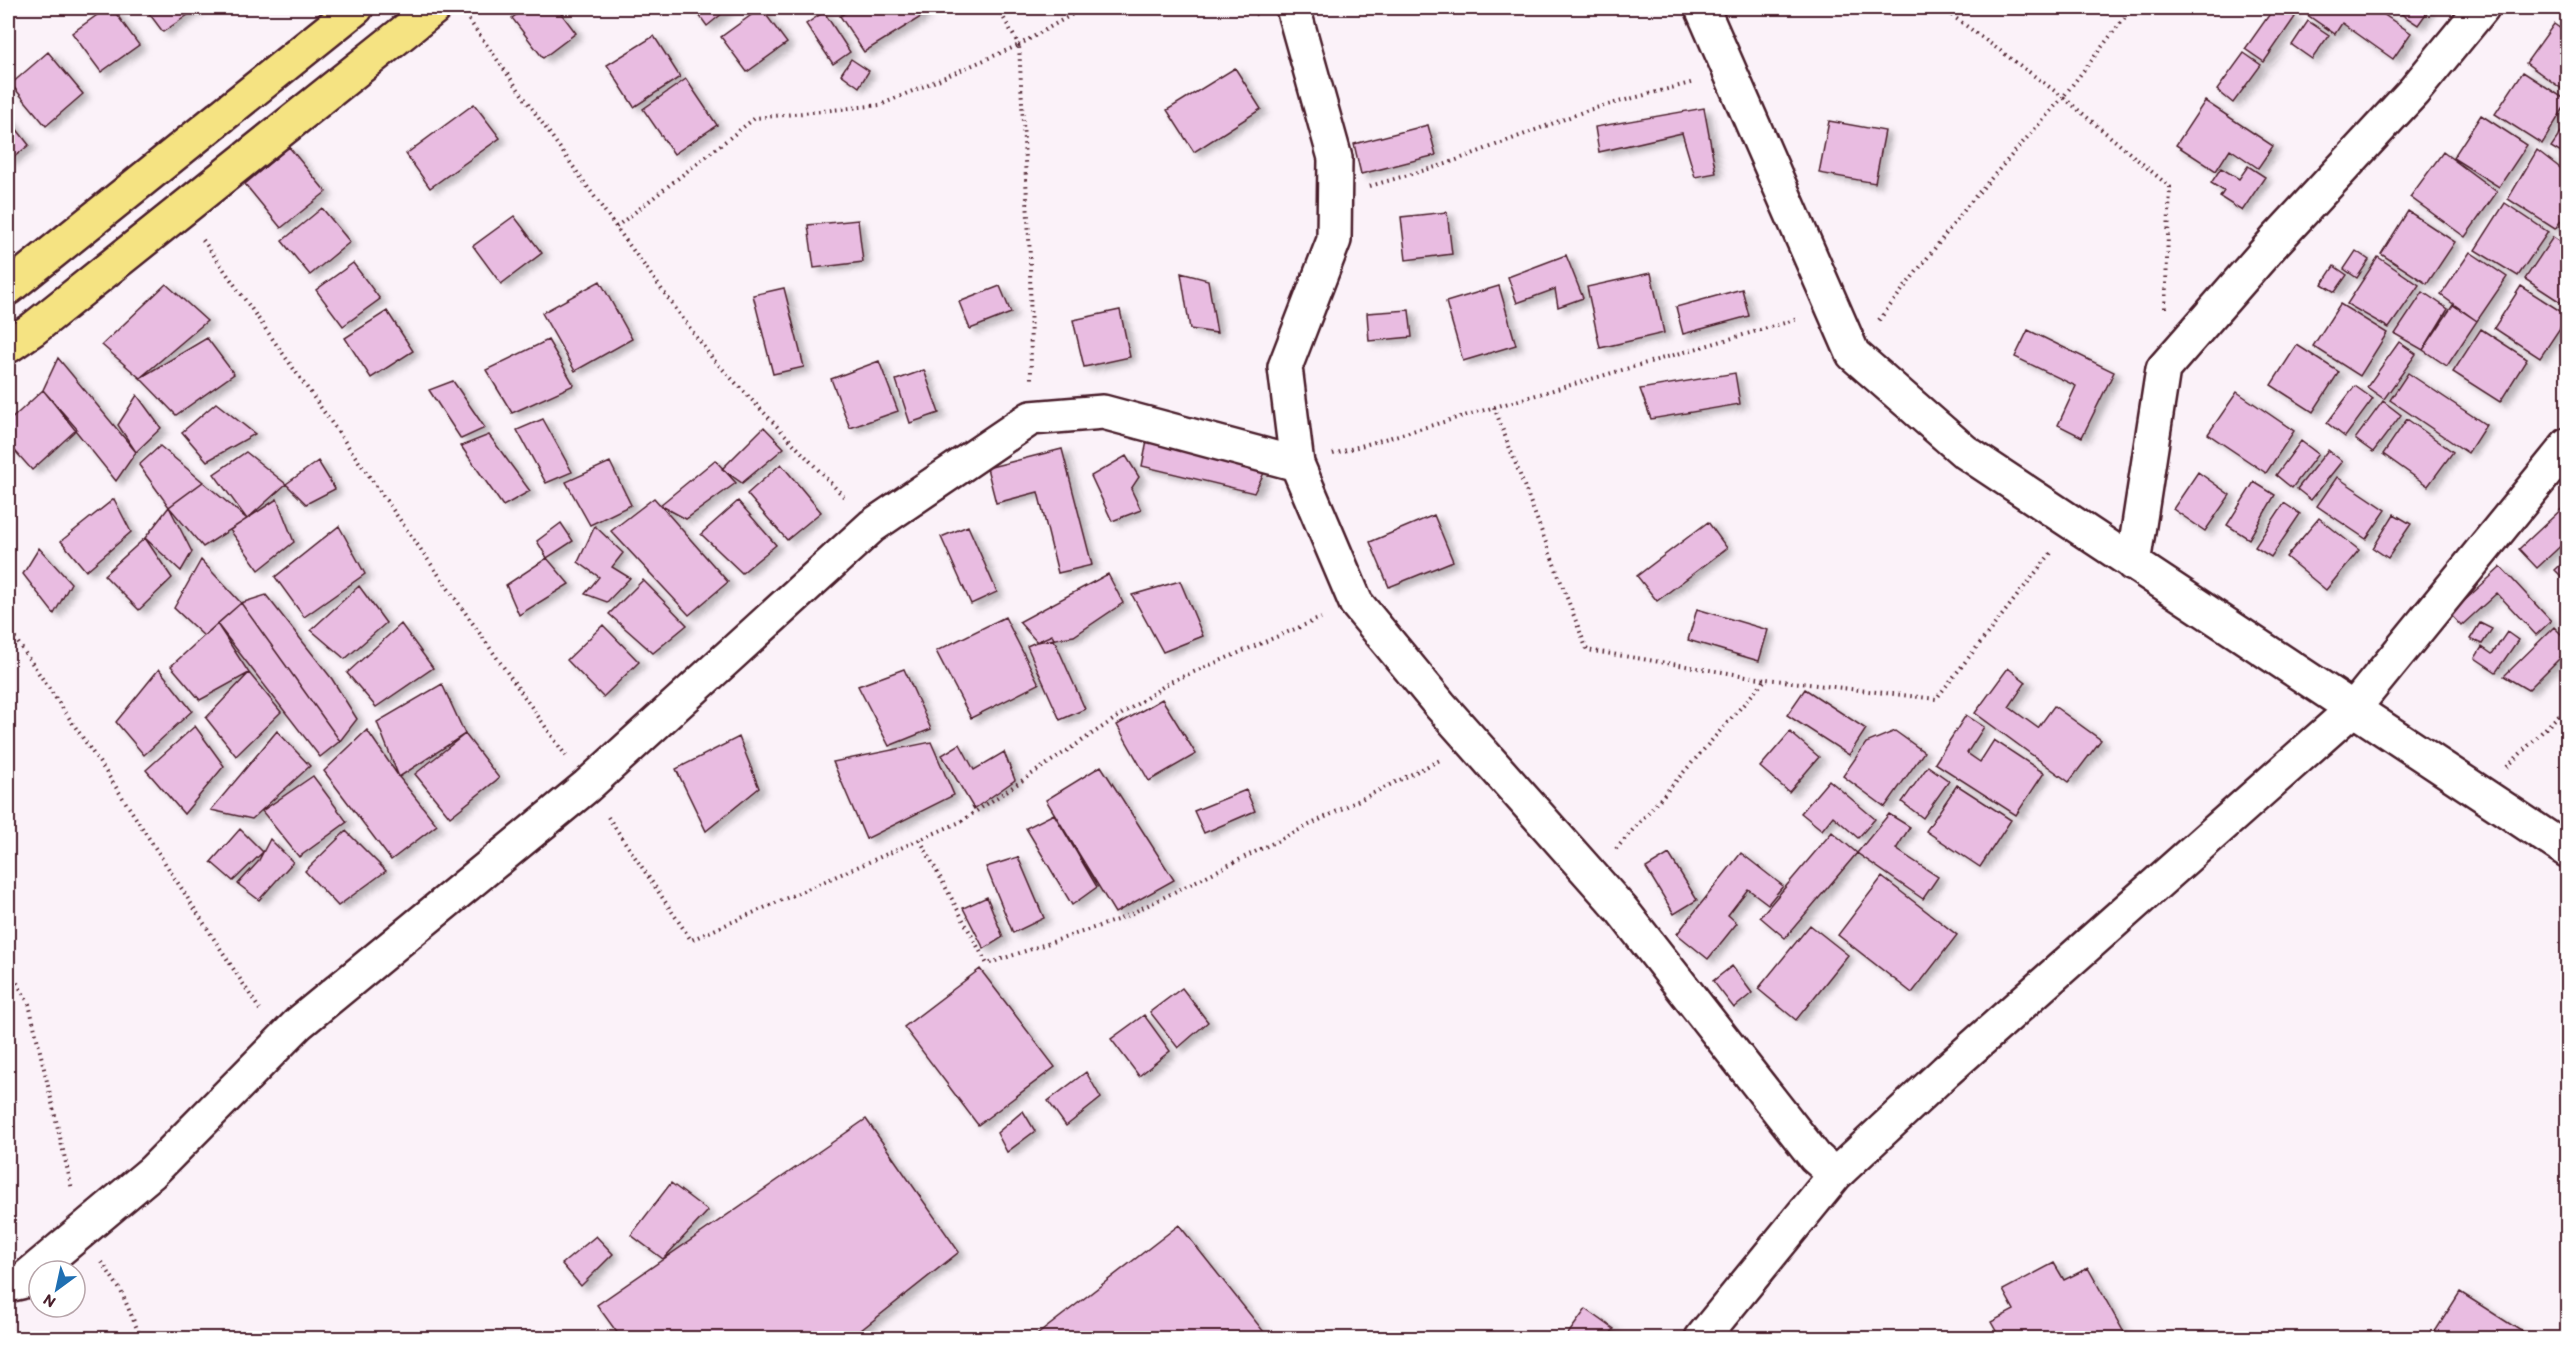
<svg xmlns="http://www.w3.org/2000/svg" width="2575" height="1346" viewBox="0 0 2575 1346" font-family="Itim,sans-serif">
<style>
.building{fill:#e9bce1;stroke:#4a1f2b;stroke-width:1.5;filter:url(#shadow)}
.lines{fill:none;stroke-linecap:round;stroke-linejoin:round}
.minor-casing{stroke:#4a1f2b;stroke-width:38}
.major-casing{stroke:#4a1f2b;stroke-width:38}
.path{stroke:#4a1f2b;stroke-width:4;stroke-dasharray:1.5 4.5;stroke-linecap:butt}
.minor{stroke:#fff;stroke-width:33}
.major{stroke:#f5e382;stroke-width:33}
</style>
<defs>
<filter id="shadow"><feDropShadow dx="6" dy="4" stdDeviation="3" flood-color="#0004"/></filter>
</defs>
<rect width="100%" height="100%" fill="#fbf2f9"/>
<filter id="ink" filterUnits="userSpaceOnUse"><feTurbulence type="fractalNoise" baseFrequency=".0167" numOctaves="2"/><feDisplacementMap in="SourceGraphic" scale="12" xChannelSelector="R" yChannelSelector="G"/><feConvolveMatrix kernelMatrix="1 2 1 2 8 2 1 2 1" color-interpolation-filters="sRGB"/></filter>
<g filter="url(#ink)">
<path class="building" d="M107,8H112L139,45L101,72L72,33Z
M145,8H198L163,32Z
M526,8H557L576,33L543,58L512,18Z
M694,8H729L707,26Z
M761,8L787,43L747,72L721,37Z
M853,8H919L924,15L864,52L840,16Z
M2274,8H2282L2295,17L2264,62L2245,49Z
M2311,8H2374L2411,33L2393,59L2342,23L2335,34L2306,14Z
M2392,8H2430L2418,25Z
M2563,8H2568V19L2559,13Z
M824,12L850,52L833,64L806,24Z
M2308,21L2329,35L2312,59L2292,45Z
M2554,24L2568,34V82L2562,89L2526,63Z
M654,36L680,77L634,107L607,65Z
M48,52L83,94L46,126L11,84Z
M2244,53L2261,65L2233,103L2217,90Z
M851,59L869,71L859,87L841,74Z
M1235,68L1261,109L1194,152L1167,110Z
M2523,72L2568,101L2542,144L2495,114Z
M686,79L717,125L674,154L643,109Z
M2205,101L2273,146L2258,168L2230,149L2216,171L2176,145Z
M474,104L500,138L430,188L406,154Z
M1704,108L1716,173L1695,177L1682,133L1599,152L1595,127Z
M2481,115L2527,145L2499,187L2453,158Z
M8,118L29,145L8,162Z
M1829,121L1885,131L1875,183L1819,173Z
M2568,122V157L2551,147Z
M1428,125L1436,155L1361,174L1354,144Z
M289,147L326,192L281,228L245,184Z
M2537,150L2568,174V211L2555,229L2508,199Z
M2443,152L2497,192L2465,237L2410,197Z
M2248,166L2265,177L2242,211L2220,197L2224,191L2211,183L2221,168L2239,179Z
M2505,203L2548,232L2518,276L2475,250Z
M322,208L350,242L310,275L282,241Z
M2408,211L2455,242L2427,284L2381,254Z
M1447,212L1452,254L1406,260L1401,217Z
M514,216L542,253L501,284L473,246Z
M858,220L863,262L814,268L808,225Z
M2553,237L2568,247V307L2525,279Z
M2356,251L2369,260L2357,278L2344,269Z
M2470,252L2507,277L2477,321L2441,295Z
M1566,255L1583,298L1558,307L1555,289L1517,303L1508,277Z
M2378,257L2419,285L2389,328L2347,304Z
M353,263L380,299L343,326L316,290Z
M2334,266L2347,275L2335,292L2322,284Z
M1181,273L1208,280L1217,333L1190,329Z
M1651,273L1664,333L1600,348L1587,287Z
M600,281L632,339L575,371L542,313Z
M166,284L207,321L140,378L102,345Z
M1000,286L1011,313L970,329L959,302Z
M1499,286L1516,345L1463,361L1446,302Z
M2521,286L2568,316L2540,358L2494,328Z
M784,288L804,367L773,374L753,295Z
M1742,289L1749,316L1683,334L1676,307Z
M2423,292L2448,309L2423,350L2395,334Z
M2340,304L2387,333L2360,376L2313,346Z
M2453,305L2477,321L2447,366L2423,350Z
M1120,310L1130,357L1084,367L1073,320Z
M1409,310L1412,337L1369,341L1367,313Z
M387,311L413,351L371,378L345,338Z
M2481,329L2527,359L2500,402L2453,372Z
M2028,330L2114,372L2082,437L2058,425L2076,386L2015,357Z
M207,338L234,374L176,415L140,378Z
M548,340L574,385L512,413L486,370Z
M2399,342L2416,354L2384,399L2367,387Z
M2297,345L2339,372L2313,412L2271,385Z
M58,358L136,452L116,481L43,390Z
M879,361L898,411L850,428L831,379Z
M924,370L939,413L910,423L896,380Z
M1735,373L1740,404L1651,419L1640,389Z
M2408,373L2486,425L2468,453L2390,400Z
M453,381L485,428L461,439L429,390Z
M2355,386L2373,399L2345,437L2327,423Z
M43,390L77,429L32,470L8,443V422Z
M2237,392L2294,431L2266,473L2208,434Z
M137,395L161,428L136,452L118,425Z
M2383,401L2401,415L2373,452L2355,439Z
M216,403L255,434L207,461L182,432Z
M543,419L572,472L546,483L517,430Z
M2407,419L2453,452L2428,486L2383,454Z
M764,427L784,448L742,483L722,469Z
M489,435L530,491L503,506L461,446Z
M1147,441L1264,473L1254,493L1142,466Z
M2301,441L2318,454L2292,488L2276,475Z
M160,446L203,482L169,507L139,465Z
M1062,449L1092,565L1058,573L1038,492L996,503L987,468Z
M2328,450L2342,461L2311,500L2297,489Z
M246,452L286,484L247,519L214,474Z
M1126,456L1139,477L1131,489L1141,510L1112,521L1091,476Z
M715,460L736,483L686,519L660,505Z
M318,461L335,489L306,504L286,484Z
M610,462L631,505L590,525L566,482Z
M781,464L821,512L787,540L747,494Z
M2198,472L2230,495L2205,531L2173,509Z
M2337,477L2386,510L2366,539L2317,506Z
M203,482L247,519L203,547L169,507Z
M2254,482L2275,495L2249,539L2227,525Z
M654,498L728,582L689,615L611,531Z
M114,499L131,532L86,571L61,541Z
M277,499L294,542L259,570L230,530Z
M738,501L776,545L742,573L701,534Z
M2284,503L2300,514L2271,557L2255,547Z
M2568,503V539L2537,568L2519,549Z
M169,507L192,552L181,571L145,538Z
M2394,514L2411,524L2388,558L2373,548Z
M1434,515L1453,561L1389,587L1370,542Z
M2319,518L2359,550L2326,590L2286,557Z
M1708,522L1727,548L1657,601L1637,576Z
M561,523L573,541L547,558L537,541Z
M339,526L365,574L304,617L275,577Z
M595,526L623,553L612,567L630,578L607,602L585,594L599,577L578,562Z
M968,526L997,592L971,604L941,537Z
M145,538L172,578L139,610L104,575Z
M39,548L71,583L54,614L23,574Z
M547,558L569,584L519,615L506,585Z
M2568,558V583L2555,570Z
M201,560L241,603L204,636L174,608Z
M2501,567L2551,621L2536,635L2497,593L2461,626L2450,614Z
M1108,574L1123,603L1074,636L1037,642L1019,622Z
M643,580L687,625L653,653L609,614Z
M1180,581L1203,636L1163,652L1132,595Z
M359,586L386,623L345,659L311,630Z
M266,595L332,679L357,719L340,741L241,603Z
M241,603L340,741L320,757L217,624Z
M1697,609L1768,630L1759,661L1688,640Z
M1005,617L1039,684L971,718L936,651Z
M2480,623L2492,629L2482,644L2470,639Z
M217,624L249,673L200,700L171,666Z
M401,624L433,668L376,707L347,673Z
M603,625L639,662L603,697L567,660Z
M2554,627L2568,641V650L2528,690L2504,676Z
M2507,632L2518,640L2496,672L2475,658L2482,647L2492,654Z
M1052,635L1085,709L1060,720L1027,646Z
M2008,668L2026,682L2009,707L2038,728L2054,706L2101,740L2069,782L1975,713Z
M159,669L192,711L144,755L116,722Z
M904,669L931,729L889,746L858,686Z
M249,673L281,712L236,756L206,718Z
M442,684L465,734L399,777L377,722Z
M1805,689L1866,729L1849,755L1787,715Z
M1162,699L1196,754L1149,781L1117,725Z
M1966,715L1984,727L1967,753L1980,762L1994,740L2044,773L2016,815L1935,763Z
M195,726L224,766L184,814L146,770Z
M367,730L399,777L437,825L391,860L324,771Z
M277,731L310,766L252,819L211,810Z
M1895,731L1924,752L1885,807L1843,776L1866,743Z
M1790,732L1819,757L1789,792L1760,767Z
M465,734L499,778L450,817L415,774Z
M739,737L759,788L706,831L676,769Z
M931,742L954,795L866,839L833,762Z
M960,744L974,770L1004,752L1015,780L974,809L942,755Z
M1101,766L1174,880L1115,913L1046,800Z
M1928,766L1949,781L1923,818L1902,802Z
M313,776L347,822L299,857L262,811Z
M1829,780L1875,819L1858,838L1833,816L1822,830L1801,813Z
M1957,785L2011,820L1980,867L1926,831Z
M1246,790L1255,811L1204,833L1194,811Z
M1054,814L1097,887L1072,905L1026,828Z
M1889,814L1910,827L1896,849L1938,877L1923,899L1857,853Z
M240,829L263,852L233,881L211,862Z
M346,831L386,871L338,906L305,871Z
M1832,832L1857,853L1785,938L1760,917Z
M270,839L293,862L259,900L238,884L258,862Z
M1741,853L1783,886L1768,904L1748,889L1728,915L1737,923L1708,959L1677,934Z
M1669,854L1697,900L1674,914L1646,868Z
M1018,857L1044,918L1013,933L986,867Z
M1882,877L1957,935L1912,993L1838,935Z
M987,897L1003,937L984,949L963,908Z
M1810,925L1848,955L1796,1020L1758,989Z
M1732,966L1752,993L1734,1008L1713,981Z
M980,969L1055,1067L978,1125L904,1027Z
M1182,988L1208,1022L1178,1048L1150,1012Z
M1144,1015L1170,1051L1139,1076L1111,1039Z
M1086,1072L1101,1098L1066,1126L1048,1101Z
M1023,1111L1035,1131L1007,1152L997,1133Z
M866,1119L959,1252L851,1338H621L597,1305Z
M671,1183L708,1211L663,1259L631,1235Z
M1179,1225L1264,1332L1256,1338H1033Z
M596,1236L613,1254L581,1286L562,1264Z
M2054,1263L2064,1280L2088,1268L2127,1338H2000L1991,1322L2014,1310L2003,1290Z
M2460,1292L2532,1338H2481L2475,1335L2473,1338H2431Z
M1586,1309L1614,1329L1607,1338H1565Z"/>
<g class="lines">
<g class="minor-casing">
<path id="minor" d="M1293,8L1335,158L1334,240L1285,367L1297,464L1356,603L1440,705L1621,909L1815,1157L1835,1175
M1702,8L1853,354L1964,451L2568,851
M2133,564L2163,369L2275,241L2414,91L2482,8
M8,1285L21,1282L152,1172L299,1023L587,786L872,526L1031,418L1103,412L1297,464
M1702,1338L1835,1175L1946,1071L2353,709L2568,445"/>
</g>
<g class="major-casing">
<path id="major" d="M8,288L356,8
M8,346L33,329L434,8"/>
</g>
<path class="path" d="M998,8L1019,45L1083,8
M1245,8L1258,15
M2132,8L2063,97L2170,187L2165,308
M469,20L616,227L712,358L846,499
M1370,186L1446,164L1588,110L1694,82
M616,227L755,118L880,105L1019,45L1030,257L1031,381
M203,240L566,756
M1879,320L1973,199L2063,97L1942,8
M1494,407L1587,650L1765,679
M1333,454L1798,319
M8,628L110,778L260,1010
M2507,767L2568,706
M608,817L691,940L960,822L1170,682L1321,618
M920,840L987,964L1120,919L1440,760
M1616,849L1766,679L1936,699L2051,553
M8,967L29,1004L72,1189
M102,1262L121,1291L141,1338"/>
<use href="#minor" class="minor"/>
<use href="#major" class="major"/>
</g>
</g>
<rect width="2575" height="1346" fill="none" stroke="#fff" stroke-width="30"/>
<rect x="15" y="15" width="2545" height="1316" fill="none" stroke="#4a1f2b" stroke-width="2" filter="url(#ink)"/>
<g transform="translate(57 1289) rotate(213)"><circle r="28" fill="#ffffff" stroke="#b7a5aa" stroke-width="1.5"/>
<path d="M0-4.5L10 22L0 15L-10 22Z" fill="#1f6fb2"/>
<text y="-9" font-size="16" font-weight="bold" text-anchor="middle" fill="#4a1f2b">N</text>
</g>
</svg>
